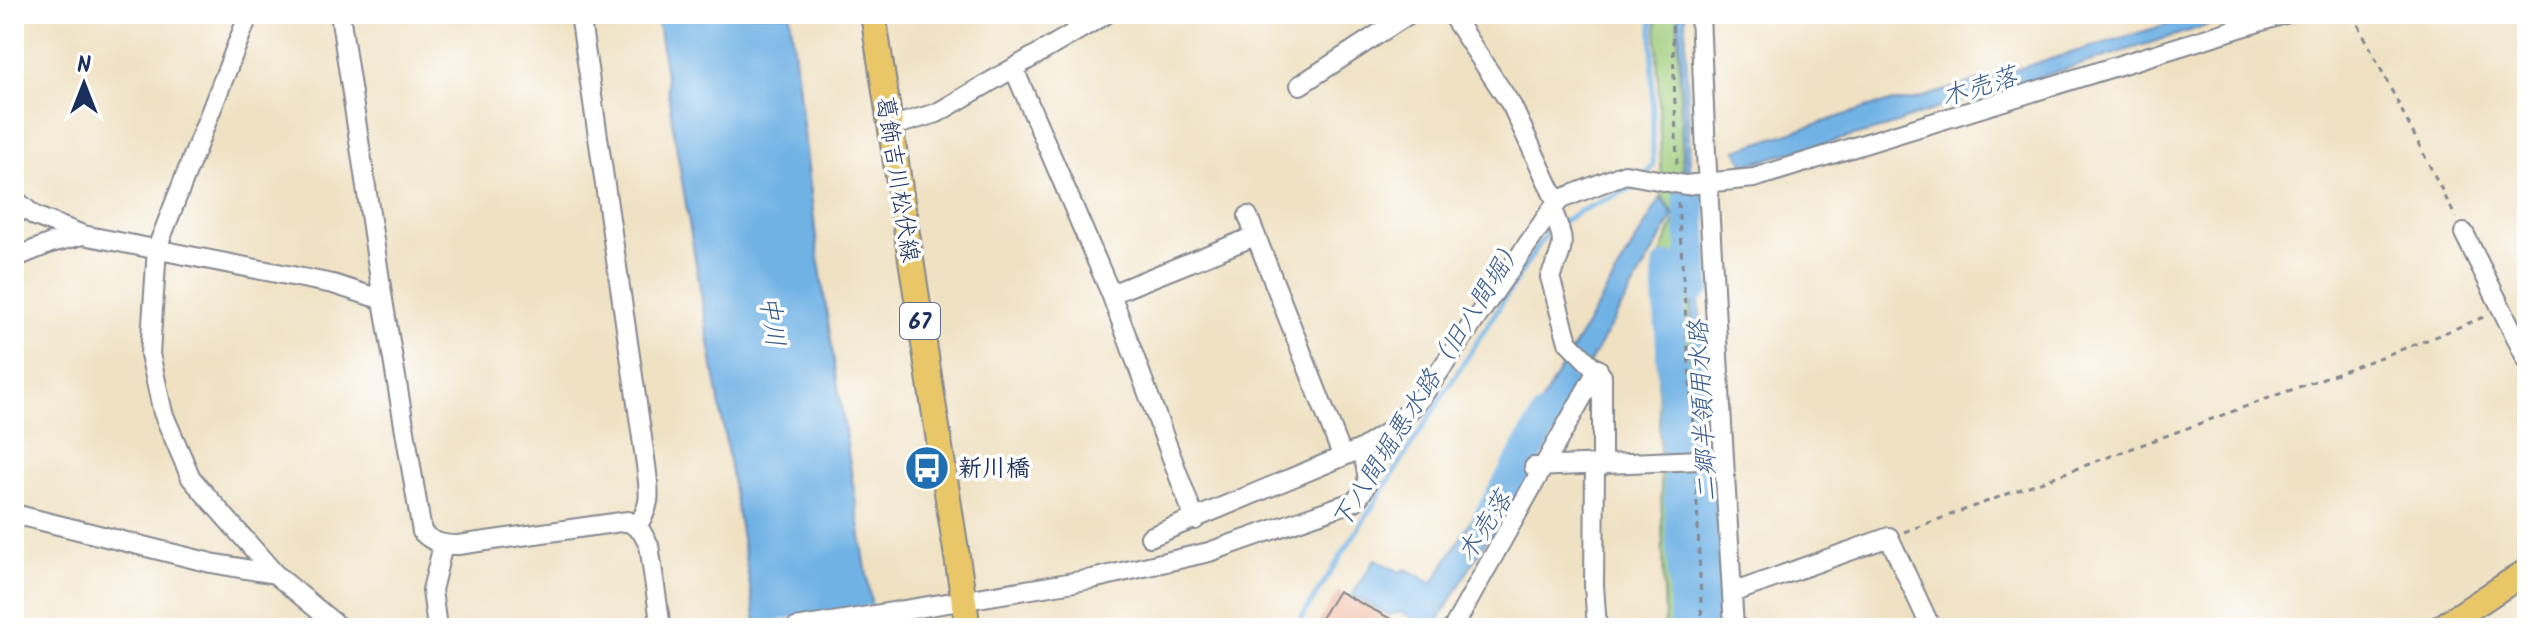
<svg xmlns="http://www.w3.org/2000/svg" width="2541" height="642" viewBox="0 0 2541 642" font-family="Kalam,'Klee One',sans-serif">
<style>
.green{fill:#a0ce7d;stroke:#5e7e6e;stroke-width:2}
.water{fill:#71b2e5;stroke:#4670a2;stroke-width:2}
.pier{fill:#efe1c2}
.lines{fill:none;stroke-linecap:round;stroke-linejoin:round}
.stream{stroke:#71b2e5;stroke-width:5}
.river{stroke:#71b2e5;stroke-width:32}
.building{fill:#eaa483}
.minor-casing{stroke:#858890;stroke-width:22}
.major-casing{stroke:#858890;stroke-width:28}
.path{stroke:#858890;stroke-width:3;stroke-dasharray:6 6;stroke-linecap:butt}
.minor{stroke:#fff;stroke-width:18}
.major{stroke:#e9c769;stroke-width:24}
.labels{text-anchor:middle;stroke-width:7;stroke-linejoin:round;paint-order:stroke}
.shield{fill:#fff;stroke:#5f6d8e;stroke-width:2}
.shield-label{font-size:22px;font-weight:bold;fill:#1b2f5e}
.street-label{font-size:24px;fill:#1b2f5e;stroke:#fff}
.poi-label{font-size:24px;font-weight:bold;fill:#1b2f5e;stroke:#fff;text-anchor:start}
.water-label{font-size:26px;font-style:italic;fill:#395d8d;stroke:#fff}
</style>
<rect width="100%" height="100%" fill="#fff"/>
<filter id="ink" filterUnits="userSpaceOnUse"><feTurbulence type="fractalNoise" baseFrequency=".0125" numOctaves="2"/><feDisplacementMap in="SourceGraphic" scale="16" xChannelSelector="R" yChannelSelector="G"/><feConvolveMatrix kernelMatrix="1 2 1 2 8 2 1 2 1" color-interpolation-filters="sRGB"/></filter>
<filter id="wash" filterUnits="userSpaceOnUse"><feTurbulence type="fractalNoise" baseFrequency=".006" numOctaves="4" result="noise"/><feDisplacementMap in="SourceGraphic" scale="32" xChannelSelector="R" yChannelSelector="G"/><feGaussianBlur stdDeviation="1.8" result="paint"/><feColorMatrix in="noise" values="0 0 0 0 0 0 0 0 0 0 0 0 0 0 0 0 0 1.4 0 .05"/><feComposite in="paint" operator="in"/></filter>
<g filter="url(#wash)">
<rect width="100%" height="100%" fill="#efe1c2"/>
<path class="green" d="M1656,14H1677L1682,160L1707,628H1665L1655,268L1676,218L1662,195Z"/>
<path class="water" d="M657,14H790L819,262L875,628H757L673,127Z
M1679,14H1685L1690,175H1685Z
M2202,14H2244L1917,115L1887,127L1744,165L1736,150L1879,104L1913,100Z
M1661,198L1673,217L1537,454L1510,455Z
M1694,243L1709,418H1698L1689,244Z
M1491,487L1512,488L1514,494L1434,628H1429L1402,612L1390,615L1352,595L1375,559L1400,572L1406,569L1433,583Z
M1703,502L1711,506L1714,580L1707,581Z"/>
<path class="pier" d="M876,605L879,628H753L752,624Z"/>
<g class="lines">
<path class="stream" d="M1646,174L1653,166L1652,14
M1295,628L1547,232L1578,212L1632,188L1639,181"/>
<path class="river" d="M1689,193L1694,286
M1668,269L1677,446
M1701,376L1715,628
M1679,478L1686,628
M1486,523L1547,417"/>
</g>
<g id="blocks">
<path class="building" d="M1338,591L1408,628H1315Z"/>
</g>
</g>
<g filter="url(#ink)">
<use href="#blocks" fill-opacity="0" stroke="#858890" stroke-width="2"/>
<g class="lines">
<g class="minor-casing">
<path id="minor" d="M249,14L157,248L150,354L163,413L191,478L275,574L340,628
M340,14L383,300L422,532C433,543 443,545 458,545L628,521L641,531L649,545L661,628
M580,14L646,465C649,491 653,505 636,527
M1451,14L1512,106L1557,203
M1700,14L1706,153L1734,628
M1014,69L1111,294L1195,520
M1300,85L1409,14
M889,127L937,113L1106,14
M14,199L35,216L83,235L333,284L383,300
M1552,209C1565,243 1566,243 1550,277L1568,342L1602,376V466
M1248,216L1342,455
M2464,233L2527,360
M14,258L51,243L83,235
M1111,294L1255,236
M1595,466L1594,585L1597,628
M1534,467L1724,459
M14,514L211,563L275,574
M1150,537L1361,449L1392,429L1421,398L1552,209L1561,199L1625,174L1685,185L1754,178L2285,14
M1732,593L1889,537L1931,628
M437,628L432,590L443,545
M796,628L1092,579L1209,552L1355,501C1374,481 1367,473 1361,449
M1453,628L1598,369"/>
</g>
<g class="major-casing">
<path id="major" d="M873,14L968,628
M2440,628L2527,571"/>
</g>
<path class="path" d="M1672,14L1677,166
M2353,14L2456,218
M1678,202L1694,442
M1696,477L1702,628
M1904,532L2427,340L2486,316"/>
<use href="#minor" class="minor"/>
<use href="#major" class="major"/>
</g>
</g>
<defs>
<g id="bus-disc" transform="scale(2.3)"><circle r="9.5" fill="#1f6fb2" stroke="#fff"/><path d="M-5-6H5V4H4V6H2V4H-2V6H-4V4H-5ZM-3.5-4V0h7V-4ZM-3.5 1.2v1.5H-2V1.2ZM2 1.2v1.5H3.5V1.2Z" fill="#fff"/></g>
</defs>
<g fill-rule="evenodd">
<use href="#bus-disc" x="927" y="468"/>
</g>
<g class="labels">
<rect class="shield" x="900" y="303" width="40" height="36" rx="6"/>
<g class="shield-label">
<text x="920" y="329">67</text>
</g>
<g class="street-label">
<text transform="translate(898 179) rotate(81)" y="8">葛飾吉川松伏線</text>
</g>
<g class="poi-label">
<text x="958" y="476">新川橋</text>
</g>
<g class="water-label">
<text transform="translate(1979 86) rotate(-17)" y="9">木売落</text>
<text transform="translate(773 321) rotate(82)" y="9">中川</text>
<text transform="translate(1427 383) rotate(-58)" y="9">下八間堀悪水路（旧八間堀）</text>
<text transform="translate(1702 411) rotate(-93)" y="9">二郷半領用水路</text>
<text transform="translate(1484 526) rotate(-57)" y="9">木売落</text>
</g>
</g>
<rect width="2541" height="642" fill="none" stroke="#fff" stroke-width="48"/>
<g transform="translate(84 84)" stroke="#ffffff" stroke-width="6" paint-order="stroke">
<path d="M0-6L14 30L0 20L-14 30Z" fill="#1b2f5e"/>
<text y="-12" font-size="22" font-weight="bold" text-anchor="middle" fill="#1b2f5e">N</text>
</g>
</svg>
